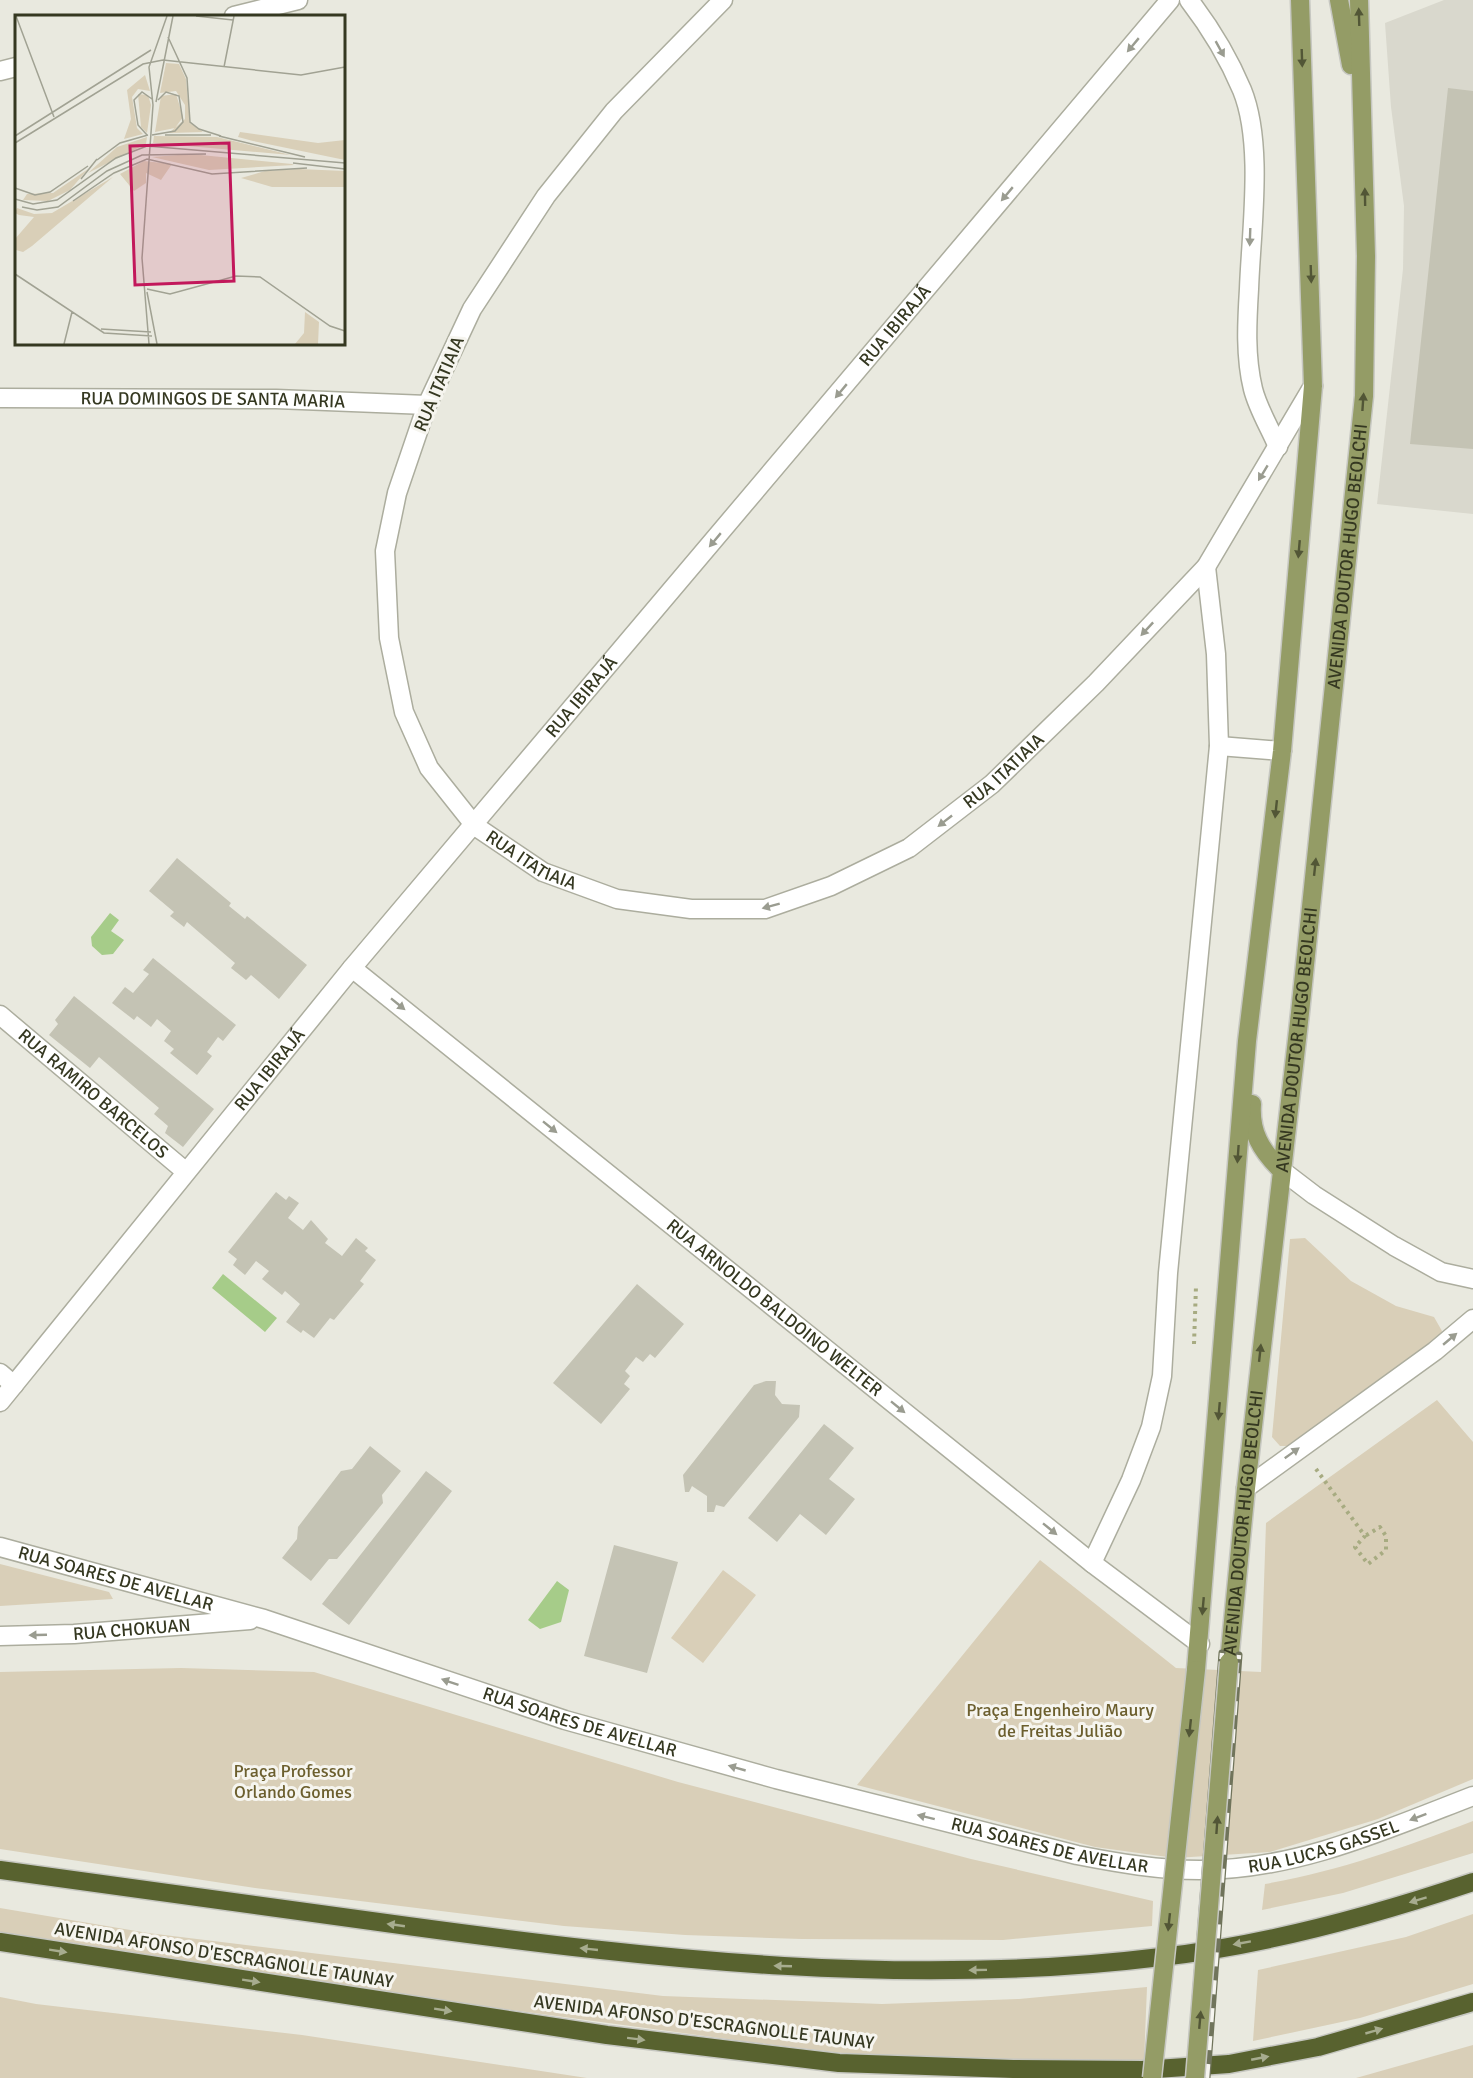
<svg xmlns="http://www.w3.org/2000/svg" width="1473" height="2078" viewBox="0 0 1473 2078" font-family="Signika,sans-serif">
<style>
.built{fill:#d9d8cd}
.green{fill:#d9cfb8}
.water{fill:#a6cc89}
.building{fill:#c4c3b4}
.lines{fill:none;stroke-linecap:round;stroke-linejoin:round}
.minor-casing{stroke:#acad9e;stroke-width:21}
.major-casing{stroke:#c6c7c1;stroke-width:21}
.highway-casing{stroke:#c6c7c1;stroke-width:21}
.path{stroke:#a7ab81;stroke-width:4;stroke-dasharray:3 4.5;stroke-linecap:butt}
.minor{stroke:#fff;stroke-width:18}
.major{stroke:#949c66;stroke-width:18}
.highway{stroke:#58622f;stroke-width:18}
.rail-casing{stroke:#70745b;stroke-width:7}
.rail{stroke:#f6f5ef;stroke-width:4.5;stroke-dasharray:14;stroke-linecap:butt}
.major-bridge-casing{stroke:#c6c7c1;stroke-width:21;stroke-linecap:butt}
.major-bridge{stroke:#949c66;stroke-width:18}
.oneway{fill:#525636}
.oneway2{fill:#9a9c90}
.oneway3{fill:#a7ac8f}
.labels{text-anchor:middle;stroke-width:6;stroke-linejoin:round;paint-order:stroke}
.street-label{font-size:18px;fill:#353821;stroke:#f6f5ef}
.park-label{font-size:18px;fill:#6c5f2e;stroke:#f6f5ef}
.inset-road{fill:none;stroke:#a1a293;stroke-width:1.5}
.view{fill:#c2185b;fill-opacity:0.15;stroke:#c2185b;stroke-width:3}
.inset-edge{fill:none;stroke:#353821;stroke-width:3}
</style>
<rect width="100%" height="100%" fill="#e9e9df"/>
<path class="built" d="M1444,0H1473V514L1377,504L1403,269L1404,206L1391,107L1385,23Z"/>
<path class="green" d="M1305,1238L1351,1281L1396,1306L1434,1317L1442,1331L1437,1345L1295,1446H1280L1272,1437L1290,1239Z
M1437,1400L1473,1442V1779L1378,1819L1270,1852L1175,1858L1095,1847L857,1785L1040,1560L1176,1668L1261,1672L1266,1523Z
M0,1564L109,1592L113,1599L0,1606Z
M723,1570L756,1595L703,1663L671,1638Z
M181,1668L314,1672L678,1782L971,1859L1153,1901L1152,1926L1003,1940L802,1939L685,1935L564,1926L449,1912L255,1888L0,1849V1672Z
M1473,1821V1853L1343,1893L1262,1910L1265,1884C1339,1871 1402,1848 1473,1821Z
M0,1908L148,1933L663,1996L882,2004L1019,1999L1147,1987L1144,2062L998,2063L884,2058L742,2041L253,1975L0,1932Z
M1473,1914V1984L1360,2018L1253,2041L1258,1970L1406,1937Z
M0,1997L36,2004L302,2035L587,2078H0Z
M1473,2045V2078H1356Z"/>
<path class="water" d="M110,913L119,920L111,931L124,940L113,954L102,955L92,946L91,937Z
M223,1274L277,1318L265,1332L212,1288Z
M557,1581L569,1590L561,1622L540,1629L528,1620Z"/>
<path class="building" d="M1448,88L1473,91V449L1410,444Z
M177,858L231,903L229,906L245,919L247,916L307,965L279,999L251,975L246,980L231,968L235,963L187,922L184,927L170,916L174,912L149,891Z
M153,958L236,1025L223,1041L218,1037L207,1052L212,1056L197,1075L170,1053L174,1049L164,1041L171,1031L157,1019L151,1027L137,1016L134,1020L112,1003L125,987L133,993L149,974L143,970Z
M74,996L214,1109L183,1147L165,1133L168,1126L154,1114L159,1108L99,1057L90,1068L49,1035L58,1024L55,1020Z
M276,1192L286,1200L289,1196L299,1203L288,1218L303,1230L311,1220L328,1239L325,1243L342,1256L356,1238L368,1248L365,1251L376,1260L360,1281L364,1284L334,1320L330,1318L314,1338L303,1330L301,1333L286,1322L300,1304L285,1291L282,1295L262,1279L269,1271L256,1261L245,1275L233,1265L237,1259L228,1252Z
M637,1284L684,1324L655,1358L650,1354L643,1362L636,1357L625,1371L630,1376L624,1384L630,1389L601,1424L553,1383Z
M766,1381H776L775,1395L782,1404L800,1405L799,1417L724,1507L716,1505L714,1512H707V1496L692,1486L689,1492H685L683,1475L754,1385Z
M824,1424L854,1448L829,1479L855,1499L826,1535L800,1514L777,1542L748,1518Z
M370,1446L401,1471L382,1495L383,1503L348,1546L337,1559H329L311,1581L282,1558L297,1539L298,1527L341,1471L352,1469Z
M426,1471L452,1491L349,1625L322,1604Z
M614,1545L678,1562L647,1673L584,1656Z"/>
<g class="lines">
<g class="minor-casing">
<g id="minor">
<path id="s1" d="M723,0L614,111L546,196L472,309L427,405L397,493L385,551L389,638L404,712L429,768L475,826L543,872L617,899L691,909H765L831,886L909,848L992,784L1096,683L1206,567L1313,386"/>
<path d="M1189,0C1209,26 1229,59 1242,90C1264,144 1251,231 1249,289C1247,322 1245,356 1253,389C1258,409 1270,428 1278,447"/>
<path d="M234,16L298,0"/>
<path d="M0,71L16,67"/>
<path id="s2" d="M0,398L276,399L427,405"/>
<path d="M1219,746L1282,751"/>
<path id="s3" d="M352,968L1092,1563L1200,1644"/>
<path id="s4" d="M0,1015L185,1171"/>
<path d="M1280,1169L1314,1195L1394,1246L1441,1272L1473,1279"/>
<path d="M0,1373L14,1385"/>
<path id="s5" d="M0,1402L352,968L1170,0"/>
<path d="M1246,1488L1435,1351L1473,1319"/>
<path id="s6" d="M0,1547L264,1619L565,1720L776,1779L1077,1855C1118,1863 1159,1870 1200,1870C1296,1870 1385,1830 1473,1796"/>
<path d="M1092,1563L1131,1480L1151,1427L1162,1376L1168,1273L1219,746L1216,654L1206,567"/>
<path id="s7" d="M0,1636L74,1634L250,1620"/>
</g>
</g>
<g class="major-casing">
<g id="major">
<path d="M1339,0L1351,65"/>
<path d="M1252,1104C1250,1132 1261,1150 1280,1169"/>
<path id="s8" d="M1229,1662L1246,1488L1300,1013L1364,396L1366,256L1359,0"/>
<path d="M1196,1670L1247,1041L1282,751L1313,386L1300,0"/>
</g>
</g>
<g class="highway-casing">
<path id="highway" d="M0,1870C136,1889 272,1908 408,1926C659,1960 908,1988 1161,1957C1267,1945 1372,1916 1473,1882
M0,1942L607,2035L839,2063L1013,2069L1142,2070L1229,2064L1318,2047L1473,2002"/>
</g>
<path class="path" d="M1194,1344L1196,1286
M1316,1469L1365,1536L1355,1547L1368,1564L1386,1550V1536L1380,1527L1365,1536"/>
<use href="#minor" class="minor"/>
<use href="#major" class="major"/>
<use href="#highway" class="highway"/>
<g class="rail-casing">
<path id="rail" d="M1189,2078L1222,1653
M1207,2078L1239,1655"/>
</g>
<use href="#rail" class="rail"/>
<g class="major-bridge-casing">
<path id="major-bridge" d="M1152,2078L1196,1670
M1195,2078L1229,1662"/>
</g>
<use href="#major-bridge" class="major-bridge"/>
</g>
<defs><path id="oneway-solid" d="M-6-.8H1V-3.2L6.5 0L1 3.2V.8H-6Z" transform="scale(1.5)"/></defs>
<g class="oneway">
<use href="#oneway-solid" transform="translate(1359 17) rotate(-92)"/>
<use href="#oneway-solid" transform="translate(1302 58) rotate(88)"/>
<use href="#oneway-solid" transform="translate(1365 197) rotate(-91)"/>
<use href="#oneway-solid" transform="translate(1311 274) rotate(88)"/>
<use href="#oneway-solid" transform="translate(1363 402) rotate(-86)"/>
<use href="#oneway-solid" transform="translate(1299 549) rotate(95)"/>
<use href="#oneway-solid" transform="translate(1276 809) rotate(96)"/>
<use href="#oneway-solid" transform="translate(1315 867) rotate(-84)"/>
<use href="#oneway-solid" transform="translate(1238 1154) rotate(94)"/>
<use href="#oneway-solid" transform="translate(1260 1353) rotate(-84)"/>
<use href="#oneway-solid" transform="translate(1219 1411) rotate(95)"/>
<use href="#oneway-solid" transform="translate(1203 1606) rotate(95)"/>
<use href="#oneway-solid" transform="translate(1190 1728) rotate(96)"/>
<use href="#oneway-solid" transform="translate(1217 1825) rotate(-86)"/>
<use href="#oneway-solid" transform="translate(1169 1922) rotate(96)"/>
<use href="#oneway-solid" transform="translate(1200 2020) rotate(-85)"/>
</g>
<g class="oneway2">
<use href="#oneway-solid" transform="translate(1133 45) rotate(130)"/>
<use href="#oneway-solid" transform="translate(1220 49) rotate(61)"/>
<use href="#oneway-solid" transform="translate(1007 194) rotate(130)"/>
<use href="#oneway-solid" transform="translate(1250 237) rotate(92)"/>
<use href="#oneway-solid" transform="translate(841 391) rotate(130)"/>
<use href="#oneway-solid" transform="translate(1263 473) rotate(121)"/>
<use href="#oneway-solid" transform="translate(715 540) rotate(130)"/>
<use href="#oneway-solid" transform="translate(1147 629) rotate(133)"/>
<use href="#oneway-solid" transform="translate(945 821) rotate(142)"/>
<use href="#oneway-solid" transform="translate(771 906) rotate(165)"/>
<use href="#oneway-solid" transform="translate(398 1004) rotate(39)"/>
<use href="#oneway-solid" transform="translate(550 1127) rotate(39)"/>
<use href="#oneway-solid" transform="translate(1450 1339) rotate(-40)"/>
<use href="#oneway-solid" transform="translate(898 1407) rotate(39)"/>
<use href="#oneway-solid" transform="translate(1292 1453) rotate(-36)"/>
<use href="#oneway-solid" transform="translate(1050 1529) rotate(39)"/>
<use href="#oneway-solid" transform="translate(38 1635) rotate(178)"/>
<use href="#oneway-solid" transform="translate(450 1682) rotate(-161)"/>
<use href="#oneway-solid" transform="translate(737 1768) rotate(-164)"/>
<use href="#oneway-solid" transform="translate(926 1817) rotate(-166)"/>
<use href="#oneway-solid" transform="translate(1418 1817) rotate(159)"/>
</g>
<g class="oneway3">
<use href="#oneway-solid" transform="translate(1418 1900) rotate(163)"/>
<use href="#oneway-solid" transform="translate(396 1925) rotate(-172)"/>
<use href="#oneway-solid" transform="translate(1242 1943) rotate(170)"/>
<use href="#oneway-solid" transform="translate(589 1949) rotate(-174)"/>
<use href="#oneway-solid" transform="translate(58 1951) rotate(9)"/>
<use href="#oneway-solid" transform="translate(783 1966) rotate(-178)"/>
<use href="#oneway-solid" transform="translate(978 1970) rotate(179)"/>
<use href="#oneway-solid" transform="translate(251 1981) rotate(9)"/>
<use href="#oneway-solid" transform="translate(443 2010) rotate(9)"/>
<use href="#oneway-solid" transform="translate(1374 2031) rotate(-16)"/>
<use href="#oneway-solid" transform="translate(636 2039) rotate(7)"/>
<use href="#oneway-solid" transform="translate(1260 2058) rotate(-11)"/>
</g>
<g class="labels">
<g class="street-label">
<text dy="6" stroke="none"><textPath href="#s5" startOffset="1400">RUA IBIRAJÁ</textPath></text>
<text transform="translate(439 384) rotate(-67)" y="6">RUA ITATIAIA</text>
<text dy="6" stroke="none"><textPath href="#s2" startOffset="213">RUA DOMINGOS DE SANTA MARIA</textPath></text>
<text dy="6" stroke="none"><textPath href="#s8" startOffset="1112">AVENIDA DOUTOR HUGO BEOLCHI</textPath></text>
<text dy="6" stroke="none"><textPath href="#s5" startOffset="914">RUA IBIRAJÁ</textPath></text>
<text dy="6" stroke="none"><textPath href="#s1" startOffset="1544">RUA ITATIAIA</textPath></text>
<text dy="6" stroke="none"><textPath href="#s1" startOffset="1022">RUA ITATIAIA</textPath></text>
<text dy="6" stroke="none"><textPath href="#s8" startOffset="626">AVENIDA DOUTOR HUGO BEOLCHI</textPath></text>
<text dy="6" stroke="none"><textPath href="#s5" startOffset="428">RUA IBIRAJÁ</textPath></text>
<text dy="6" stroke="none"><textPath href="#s4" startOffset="122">RUA RAMIRO BARCELOS</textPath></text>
<text dy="6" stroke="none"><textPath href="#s3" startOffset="542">RUA ARNOLDO BALDOINO WELTER</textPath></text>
<text dy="6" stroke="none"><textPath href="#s8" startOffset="140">AVENIDA DOUTOR HUGO BEOLCHI</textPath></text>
<text dy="6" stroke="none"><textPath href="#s6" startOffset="120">RUA SOARES DE AVELLAR</textPath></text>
<text dy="6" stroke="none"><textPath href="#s7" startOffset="132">RUA CHOKUAN</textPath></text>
<text dy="6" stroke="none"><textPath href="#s6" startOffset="606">RUA SOARES DE AVELLAR</textPath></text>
<text dy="6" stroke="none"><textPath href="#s6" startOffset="1092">RUA SOARES DE AVELLAR</textPath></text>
<text dy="6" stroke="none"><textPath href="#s6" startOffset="1371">RUA LUCAS GASSEL</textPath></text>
<text transform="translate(224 1955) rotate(9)" y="6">AVENIDA AFONSO D'ESCRAGNOLLE TAUNAY</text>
<text transform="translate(704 2022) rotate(7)" y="6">AVENIDA AFONSO D'ESCRAGNOLLE TAUNAY</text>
</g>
<g class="park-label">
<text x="1060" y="1716">Praça Engenheiro Maury<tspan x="1060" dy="21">de Freitas Julião</tspan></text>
<text x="293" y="1777">Praça Professor<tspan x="293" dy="21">Orlando Gomes</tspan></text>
</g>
</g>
<g transform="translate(15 15)">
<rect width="330" height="330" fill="#e9e9df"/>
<path d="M151,48L164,49L171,64L175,108L188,117L154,118L170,104V90L161,76L145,78ZM130,60L135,76L123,74L117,82L122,113L128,119L109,124L116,104L112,75ZM123,79L133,80L136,90L132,118L126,112ZM161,79L168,102L160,113L140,117L146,81ZM225,117L303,128L330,125V145L238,126L223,122ZM139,121L202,122L276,140L138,128ZM132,122L131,129L73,158L102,132ZM176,139L277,149L279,150L194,155L137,142ZM129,146L157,149L146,165L131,158V168L119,176L105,159ZM73,154L55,175L33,186L8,185L12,179L38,178ZM284,154L330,156V172H257L226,163L250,156ZM98,162L17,231L8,237L1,235L0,224L19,202L4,200L0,198L2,193L19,199L37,198ZM290,297L304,307L303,329H280L289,318Z" fill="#d9cfb8"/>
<path class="inset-road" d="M1,1L39,102M181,1L218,5M153,22L172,63L175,107L184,114L206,121M148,45L286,60L330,52M209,52L219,1M141,87L158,1M132,120L123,110L119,85L127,77L137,84M137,120L160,116L168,107L164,81L151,77L143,85M150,120H196M0,121L136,35M204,121L290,142M0,128L128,49L148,45M82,145L105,128L133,120M278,148L330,154M66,164L82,144M0,173L20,180L35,177L73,151M0,184L18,189L42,185L101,143L132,131L330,148M58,186L99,158L132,144L197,159L292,153M7,192L22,195L43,192L92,156L127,140L191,139M0,259L89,318L137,321M132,274L155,279L221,261L245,262L315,311L330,316M132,277L142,329M86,314L136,317M49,329L57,297M134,329L127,243L138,90L134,52L152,1"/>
<path class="view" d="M214,128L219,266L120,270L115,131Z"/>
<rect width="330" height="330" class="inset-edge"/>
</g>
</svg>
